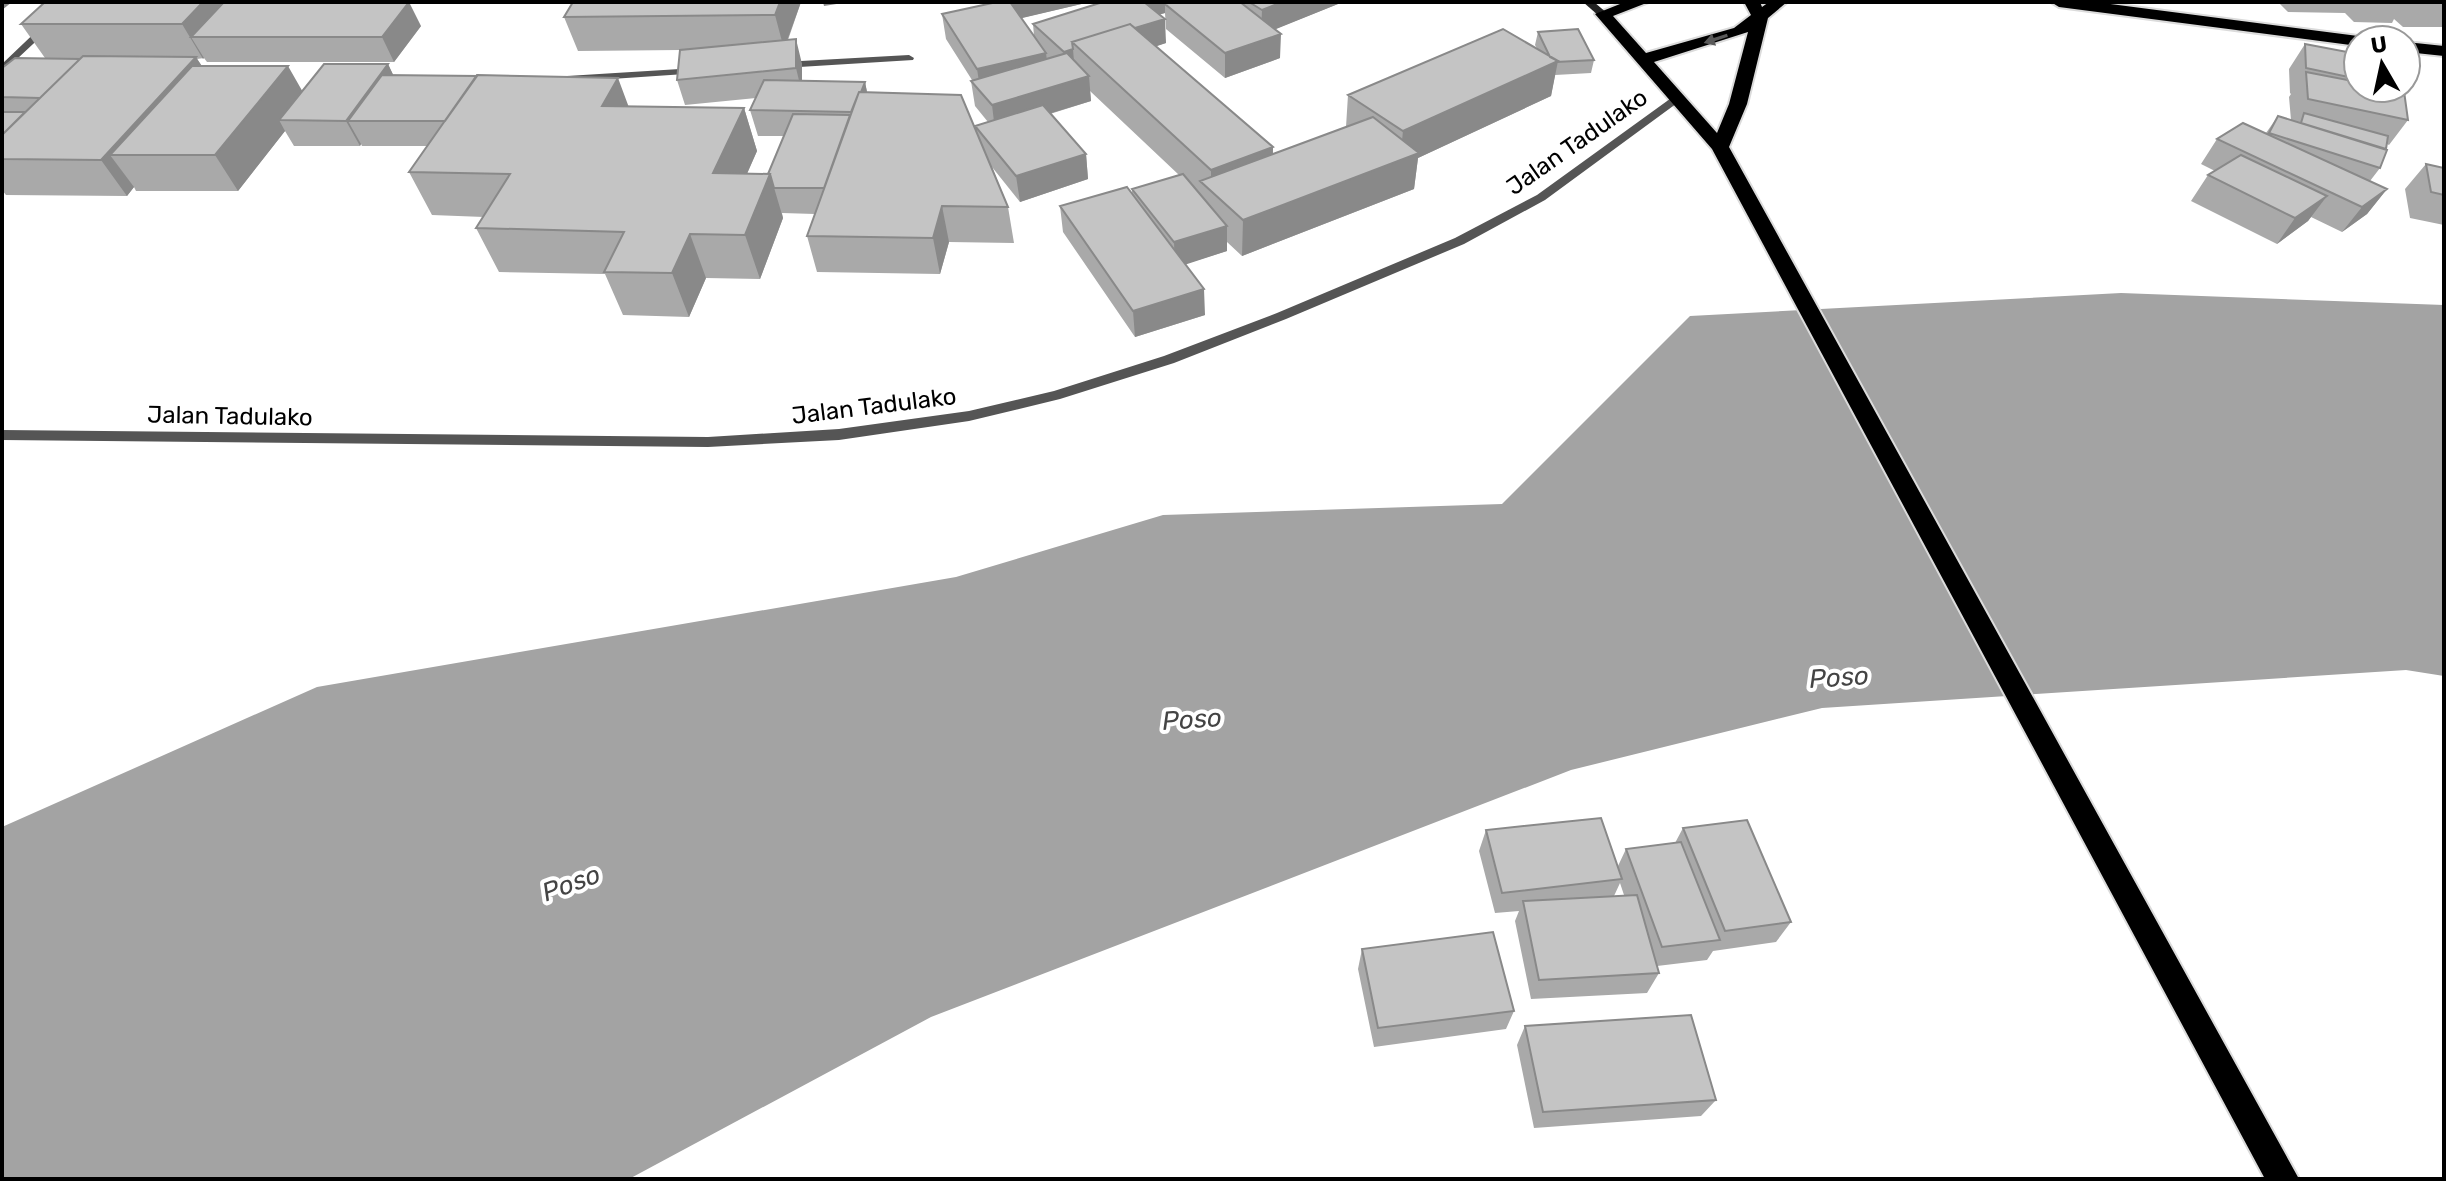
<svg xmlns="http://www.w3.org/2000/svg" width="2446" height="1181" viewBox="0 0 2446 1181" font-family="Rubik,sans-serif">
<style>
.water{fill:#a3a3a3}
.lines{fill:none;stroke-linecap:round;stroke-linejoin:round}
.highway-casing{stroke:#dbdbdb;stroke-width:4}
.street{fill:#555;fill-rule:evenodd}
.secondary{fill:#222;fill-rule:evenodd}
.highway{fill:#000;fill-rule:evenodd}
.wall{fill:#a9a9a9;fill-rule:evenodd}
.shaded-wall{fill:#898989}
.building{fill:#c4c4c4;stroke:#898989;stroke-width:2}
.oneway{fill:#595959}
.labels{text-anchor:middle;stroke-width:8;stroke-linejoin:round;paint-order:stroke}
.street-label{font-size:24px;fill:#000;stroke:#fff}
.water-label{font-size:26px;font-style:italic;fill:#444;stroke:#fff}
</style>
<rect width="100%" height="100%" fill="#fff"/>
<path class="water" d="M2121,293L2444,305V676L2406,670L1822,708L1571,770L931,1017L629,1179H2V827L317,687L956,577L1163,515L1502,504L1690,316Z"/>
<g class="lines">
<g class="highway-casing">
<path id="highway" d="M1625,2H1649L1613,16L1646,53L1734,28L1751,15L1744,2H1760L1762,7L1769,2H1787L1768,18L1747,104L1729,147L2299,1179H2265L1712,149L1595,14ZM1748,32L1729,104L1717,133L1654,62Z
M2051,2H2095L2358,36L2365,40H2358V46L2059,7Z
M2406,42L2444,46V56L2406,52Z"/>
</g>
<path class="street" d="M67,2H78L2,73V64Z
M909,55L914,58L913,60L783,68L778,65L783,62Z
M696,68L702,71L700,73L567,82L561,79L567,76Z
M1674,96L1684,98L1545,200L1464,244L1286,319L1174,363L1060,399L969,421L839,440L708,447L2,440V430L708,437L839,429L969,411L1054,391L1164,356L1277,313L1455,238L1537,195Z"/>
<path class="secondary" d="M1583,2H1594L1608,14L1599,16Z"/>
<use href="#highway" class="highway"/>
</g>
<path class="wall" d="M45,2L421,26L394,62H207L204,58L197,59L202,66L302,91L388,64L393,75L629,106L744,108L757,151L747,174H768L784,136H758L750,110L756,98L685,105L677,80L680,50L578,51L564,17L573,2H801L788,40L802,64V81L865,82L867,92L975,127L988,122L975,106L971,81L972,80L946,39L942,14L988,4L986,2H1090L1021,18L1034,36L1033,24L1103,2H1343L1275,29L1280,58L1225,78L1166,29L1165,13L1160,14L1166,43L1156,46L1273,147V154L1346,127L1348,95L1538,50L1535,45L1538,32L1594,60L1591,73L1555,75L1551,96L1418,158L1414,189L1242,256L1227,242V251L1185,264L1205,315L1135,337L1063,232L1060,206L1132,194V189L1179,175L1090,91L1091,101L1050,114L1086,154L1088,179L1020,202L992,167L1008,207L1014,243L949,242L940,274L817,272L807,236L815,214L782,213L783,218L760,279L706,278L689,317L623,315L605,274L499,272L476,228L484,217L432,215L409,172L427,146H362L361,144L360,146H294L285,131L238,191H136L134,187L127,196L6,195L2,190V68L45,58L21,24Z
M2278,2H2444V25L2442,27H2403L2394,19L2392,23L2354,22L2345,13L2288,12Z
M2305,44L2358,54V88H2406L2409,90L2404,95L2408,120L2389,145L2387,144L2380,168L2370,181L2387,189L2367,214L2342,232L2311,217L2308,221L2277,244L2191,201L2208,175L2215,171L2201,164L2217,139L2266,133L2278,116L2291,120L2289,97L2291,94L2290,93L2289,69Z
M2426,164L2444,168V225L2410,218L2405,189Z
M1683,828L1791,922L1776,942L1713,951L1707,960L1657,966L1659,973L1647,993L1531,999L1515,921L1519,911L1495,913L1479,851L1486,830L1618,866L1626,849L1675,843ZM1620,883L1624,895L1614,896Z
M1362,949L1514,1011L1506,1029L1374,1047L1358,969Z
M1525,1026L1716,1100L1701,1116L1534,1128L1517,1045Z"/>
<path class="shaded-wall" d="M2,2H12L2,10Z
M203,2H245L191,37L204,58L203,59L182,24Z
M409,2L421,26L394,62L382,37Z
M780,2H801L784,49L775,15Z
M823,2H849L824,6Z
M999,2H1090L1001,23Z
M1148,2H1199L1165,4V13L1148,18Z
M1282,2H1343L1261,35L1262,10Z
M1165,19L1166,43L1098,66L1077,47Z
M1281,34L1280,58L1225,78V53Z
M796,39L802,64V93L796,68Z
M1073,49L1075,74L1066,76L1064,52Z
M1046,53L1049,78L981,94L977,69Z
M196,57L218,92L110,155L134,187L127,196L101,160Z
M1558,61L1551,96L1418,158L1414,189L1242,256L1243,220L1400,160L1403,131Z
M388,64L400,89L348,121L361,144L360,146L346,121Z
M288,66L308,101L279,120L285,131L238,191L215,155Z
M1089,76L1091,101L995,130L992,105Z
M618,78L634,121L602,106Z
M865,82L870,107L853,112Z
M744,108L757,151L728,216L713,173Z
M1273,147L1272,183L1211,190V170Z
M1086,154L1088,179L1020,202L1016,176Z
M770,174L783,218L760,279L745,235Z
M2387,189L2367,214L2342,232L2362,207Z
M2327,196L2308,221L2277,244L2295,218Z
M942,206L949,242L940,274L933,238Z
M1227,226V251L1175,268L1174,242Z
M690,234L706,278L689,317L672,273Z
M1204,289L1205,315L1135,337L1133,311Z"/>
<path class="building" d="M45,2H203L182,24H21Z
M224,2H409L382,37H191Z
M573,2H780L775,15L564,17Z
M997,2H1010L1046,53L977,69L942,14Z
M1103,2H1144L1165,19L1135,28L1130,24L1072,42L1073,49L1064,52L1033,24Z
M1171,2H1240L1281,34L1225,53L1165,4Z
M1249,2H1282L1262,10Z
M1130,24L1273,147L1211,170L1072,42Z
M1503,29L1558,61L1403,131L1348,95Z
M1578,29L1594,60L1556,62L1558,61L1550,57L1538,32Z
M796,39V68L677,80L680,50Z
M2305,44L2358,54V79L2306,68Z
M1067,53L1089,76L992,105L971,81Z
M83,56L196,57L101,160L2,159V135Z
M15,58L80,59L40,98L2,97V68Z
M324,64H388L346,121L279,120Z
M192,66H288L215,155H110Z
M2406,66L2409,90L2401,88H2406Z
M2306,72L2358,82V88H2388L2404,91L2408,120L2308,99Z
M382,75L477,76L445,121H348Z
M477,75L618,78L602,106L744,108L713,173L770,174L745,235L690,234L672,273L604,272L624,232L476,228L510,174L409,172Z
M764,80L865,82L861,92H859L851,112L750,110Z
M859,92L961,95L1008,207L942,206L933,238L807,236Z
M1043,105L1086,154L1016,176L975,126Z
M2,112H25L2,135Z
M2304,113L2388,136L2386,149L2301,123Z
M793,114L850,115L824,188H774L770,174H768Z
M2278,116L2387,150L2380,168L2269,133Z
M1373,117L1419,153L1243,220L1200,181Z
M2243,123L2387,189L2362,207L2217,139Z
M2241,155L2327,196L2295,218L2208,175Z
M2426,164L2444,168V195L2431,192Z
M1183,174L1227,226L1174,242L1132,189Z
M1127,187L1204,289L1133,311L1060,206Z
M1601,818L1622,879L1502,893L1486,830Z
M1747,820L1791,922L1725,931L1683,828Z
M1681,842L1720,940L1662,947L1626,849Z
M1637,895L1659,973L1539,980L1523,901Z
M1493,932L1514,1011L1378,1028L1362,949Z
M1691,1015L1716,1100L1543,1112L1525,1026Z"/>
<defs><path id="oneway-solid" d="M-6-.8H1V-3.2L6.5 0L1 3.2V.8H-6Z" transform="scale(2)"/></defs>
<use class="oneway" href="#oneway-solid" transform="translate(1716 39) rotate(162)"/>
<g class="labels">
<g class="street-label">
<text transform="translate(1577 142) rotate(-35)" y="8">Jalan Tadulako</text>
<text transform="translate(874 406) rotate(-7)" y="8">Jalan Tadulako</text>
<text transform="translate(230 416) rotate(1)" y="8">Jalan Tadulako</text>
</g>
<g class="water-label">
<text transform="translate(1839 677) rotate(-4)" y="9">Poso</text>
<text transform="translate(1192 719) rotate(-4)" y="9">Poso</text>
<text transform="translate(571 883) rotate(-20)" y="9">Poso</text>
</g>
</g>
<rect width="2446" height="1181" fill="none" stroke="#000000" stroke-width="8"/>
<g transform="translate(2382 64) rotate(351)"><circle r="38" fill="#ffffff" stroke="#999999" stroke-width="2"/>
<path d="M0-6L14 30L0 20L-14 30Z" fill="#000000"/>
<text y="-12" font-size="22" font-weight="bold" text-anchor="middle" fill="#000000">U</text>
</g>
</svg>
